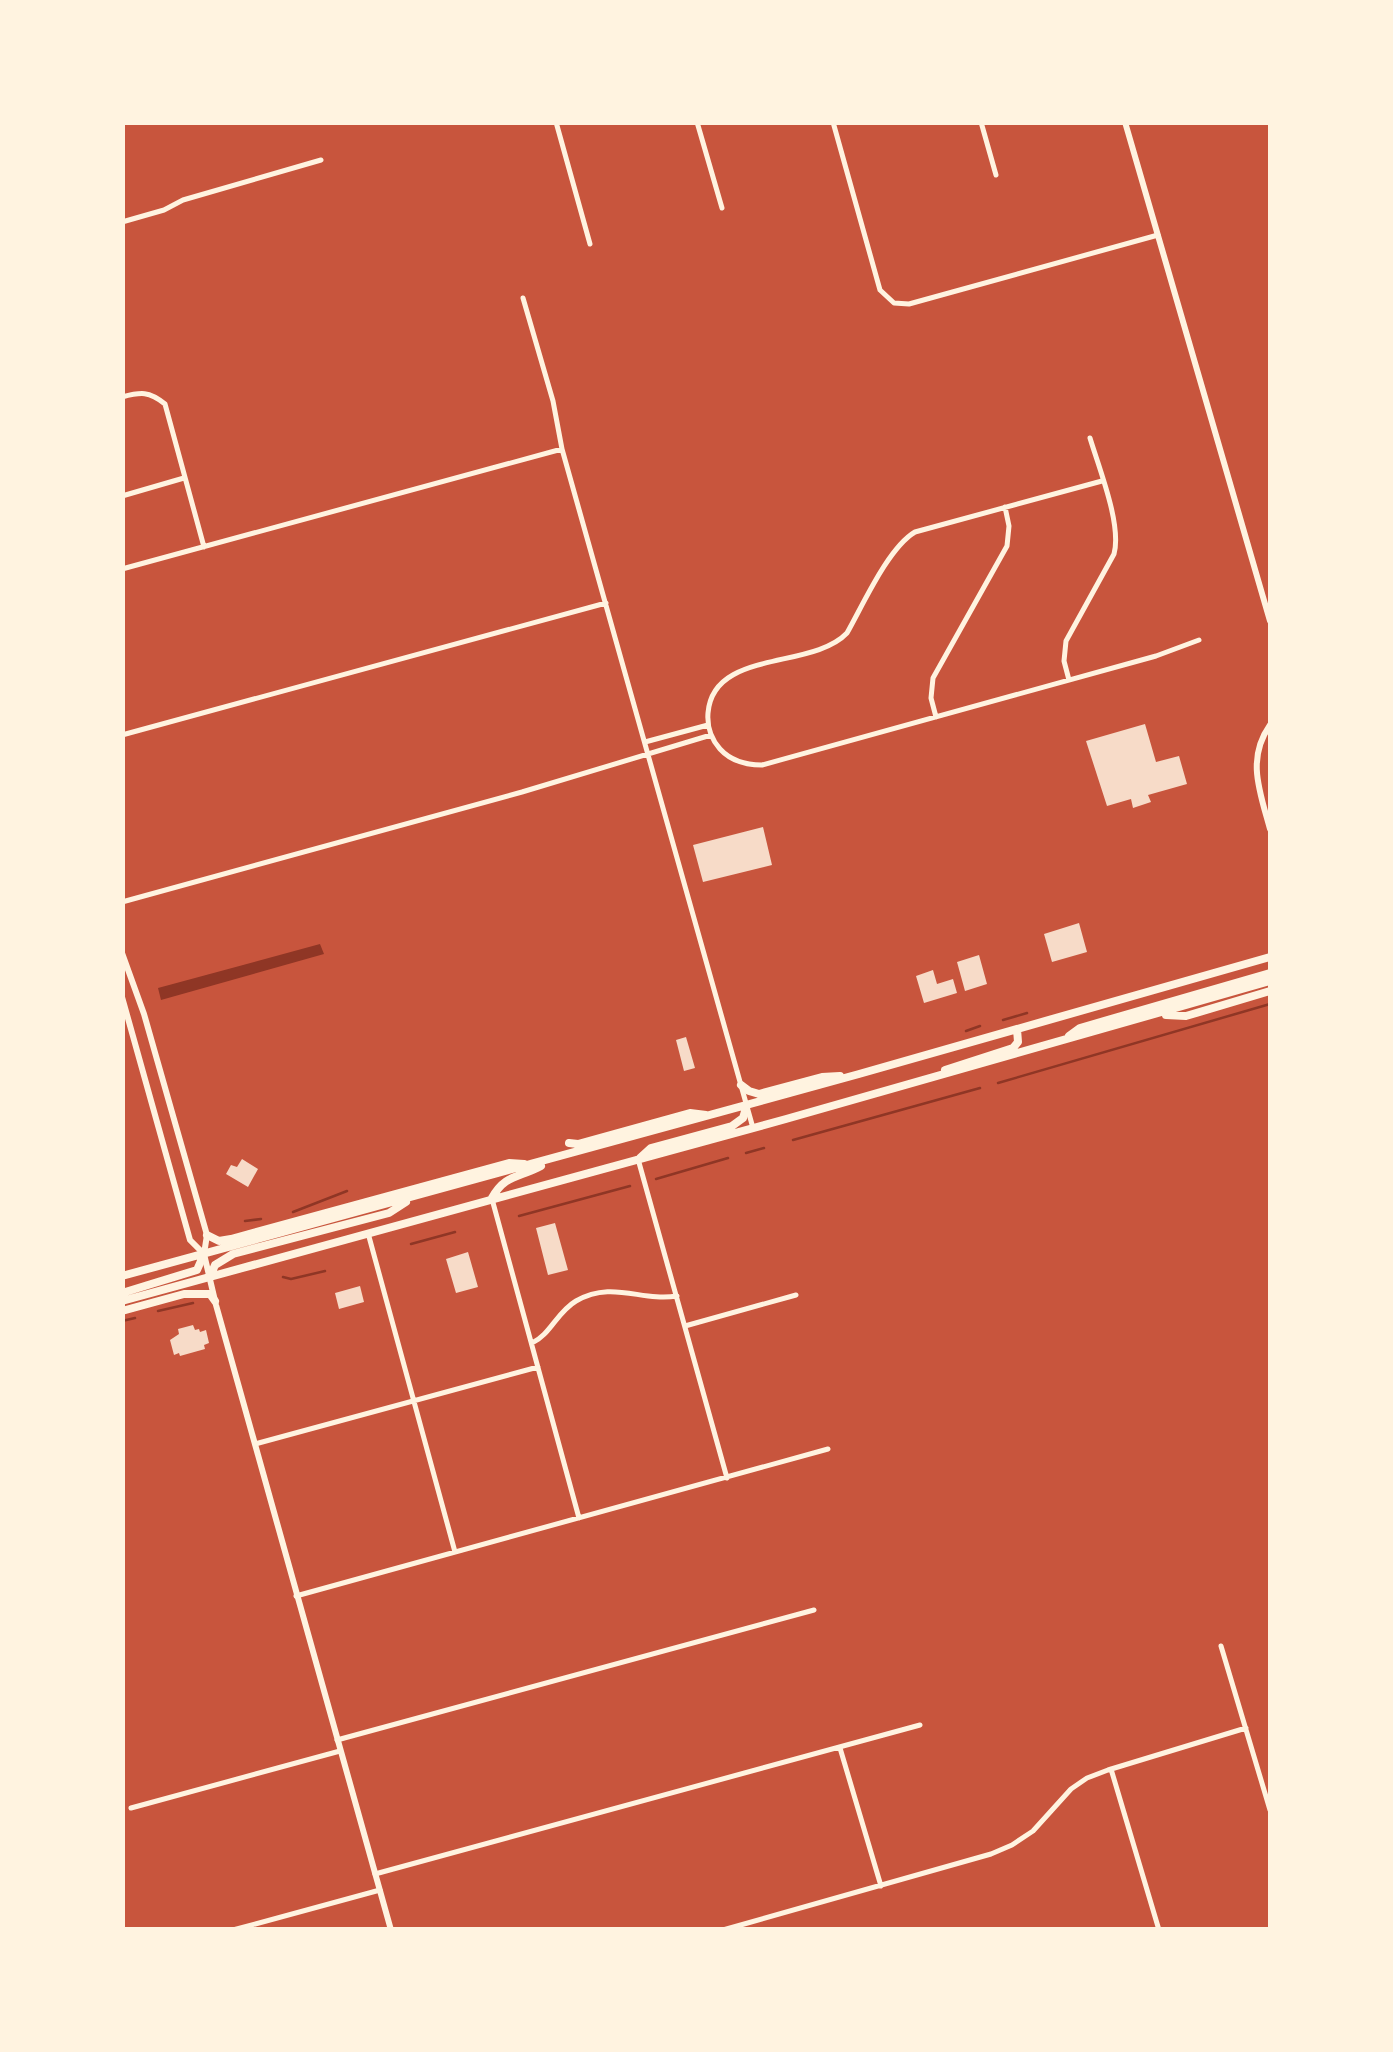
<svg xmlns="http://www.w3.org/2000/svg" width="1393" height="2052" viewBox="0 0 1393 2052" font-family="Manrope,sans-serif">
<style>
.water{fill:#8f3625}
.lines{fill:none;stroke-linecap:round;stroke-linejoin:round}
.stream{stroke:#8f3625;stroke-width:2.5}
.building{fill:#f7dbc8}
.minor{stroke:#fff3e0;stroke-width:5}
.tertiary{stroke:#fff3e0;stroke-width:6}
.primary{stroke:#fff3e0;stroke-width:8}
</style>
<rect width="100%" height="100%" fill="#c8553d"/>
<path class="water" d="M320,944L324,954L161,1000L158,988Z"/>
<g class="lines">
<path class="stream" d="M1003,1020L1027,1013
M966,1031L980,1026
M998,1083L1270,1004
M793,1140L980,1088
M746,1153L764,1148
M656,1179L728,1158
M293,1212L347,1191
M519,1216L630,1186
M245,1221L261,1219
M411,1244L455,1232
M283,1277L291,1279L325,1271
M158,1311L193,1303
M122,1321L135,1318"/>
</g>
<path class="building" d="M1145,724L1156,762L1179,756L1187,784L1148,795L1151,802L1133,808L1131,799L1107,806L1086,741Z
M763,827L772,865L703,882L693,845Z
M1079,923L1087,952L1052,962L1044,934Z
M979,955L987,984L965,991L957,962Z
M933,970L937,984L953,979L957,993L924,1003L916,976Z
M686,1037L695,1068L684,1071L676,1040Z
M242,1159L258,1169L248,1187L226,1174L231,1165L237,1167Z
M555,1223L568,1270L548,1275L536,1228Z
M468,1252L478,1287L456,1293L446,1259Z
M360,1286L364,1302L339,1309L335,1293Z
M193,1325L195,1330L199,1329L200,1332L206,1330L209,1343L204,1345L205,1349L180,1356L179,1353L174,1355L170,1340L179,1334L178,1329Z"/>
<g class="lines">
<path class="minor" d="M556,122L590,244
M697,122L722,208
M833,122L880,290L894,303L909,304L1158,235
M981,122L996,175
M122,222L164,210L183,200L321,160
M523,298L553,401L562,449L753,1128
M122,397C141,392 149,391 165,404L204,547
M1102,481L915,532C888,548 863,605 847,633C812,670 713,649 708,713C707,726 711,739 720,749C731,761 746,765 762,765L1156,656L1199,640
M122,496L184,478
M122,569L562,449
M1069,680L1064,661L1066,641L1114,554C1122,525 1099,468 1090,438
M936,717L931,698L933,678L1007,546L1009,526L1005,507
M122,735L606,603
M645,742L708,725
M122,902L522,792L711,735
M638,1159L727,1478
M492,1199L579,1518
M368,1233L455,1552
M685,1326L796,1295
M532,1343C550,1335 557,1312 576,1301C613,1280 641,1302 677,1296
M255,1444L538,1367
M296,1596L828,1449
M1221,1646L1270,1810
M337,1740L814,1610
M840,1748L881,1886
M1111,1769L1159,1930
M131,1808L340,1751
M375,1874L920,1725
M233,1930L380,1890
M723,1930L991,1854L1012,1845L1033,1831L1071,1789L1087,1778L1108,1770L1246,1728"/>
<path class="tertiary" d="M1125,122L1270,621
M1270,725C1246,759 1260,792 1270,829
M122,953L144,1014L207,1235L204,1254L216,1305L391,1930
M122,997L190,1240L203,1253"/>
<path class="primary" d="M1166,1015L1186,1016L1270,991
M1069,1036L1080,1028L1270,973
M945,1070L1013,1048L1018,1042L1017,1029
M741,1085L749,1091L759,1094L822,1077L840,1076
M569,1143L578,1144L690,1113L706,1115
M640,1158L651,1148L732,1126L743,1118L747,1105
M492,1198C505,1174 519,1178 541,1166
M207,1235L219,1241L231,1239L509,1163L524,1164
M122,1276L859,1074L1270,957
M210,1277L215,1265L233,1254L389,1213L406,1202
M122,1293L197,1270L204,1254
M122,1301L786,1119L1270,981
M122,1311L184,1294H210L215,1301"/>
</g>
<rect width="1393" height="2052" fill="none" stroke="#fff3e0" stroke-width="250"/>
</svg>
